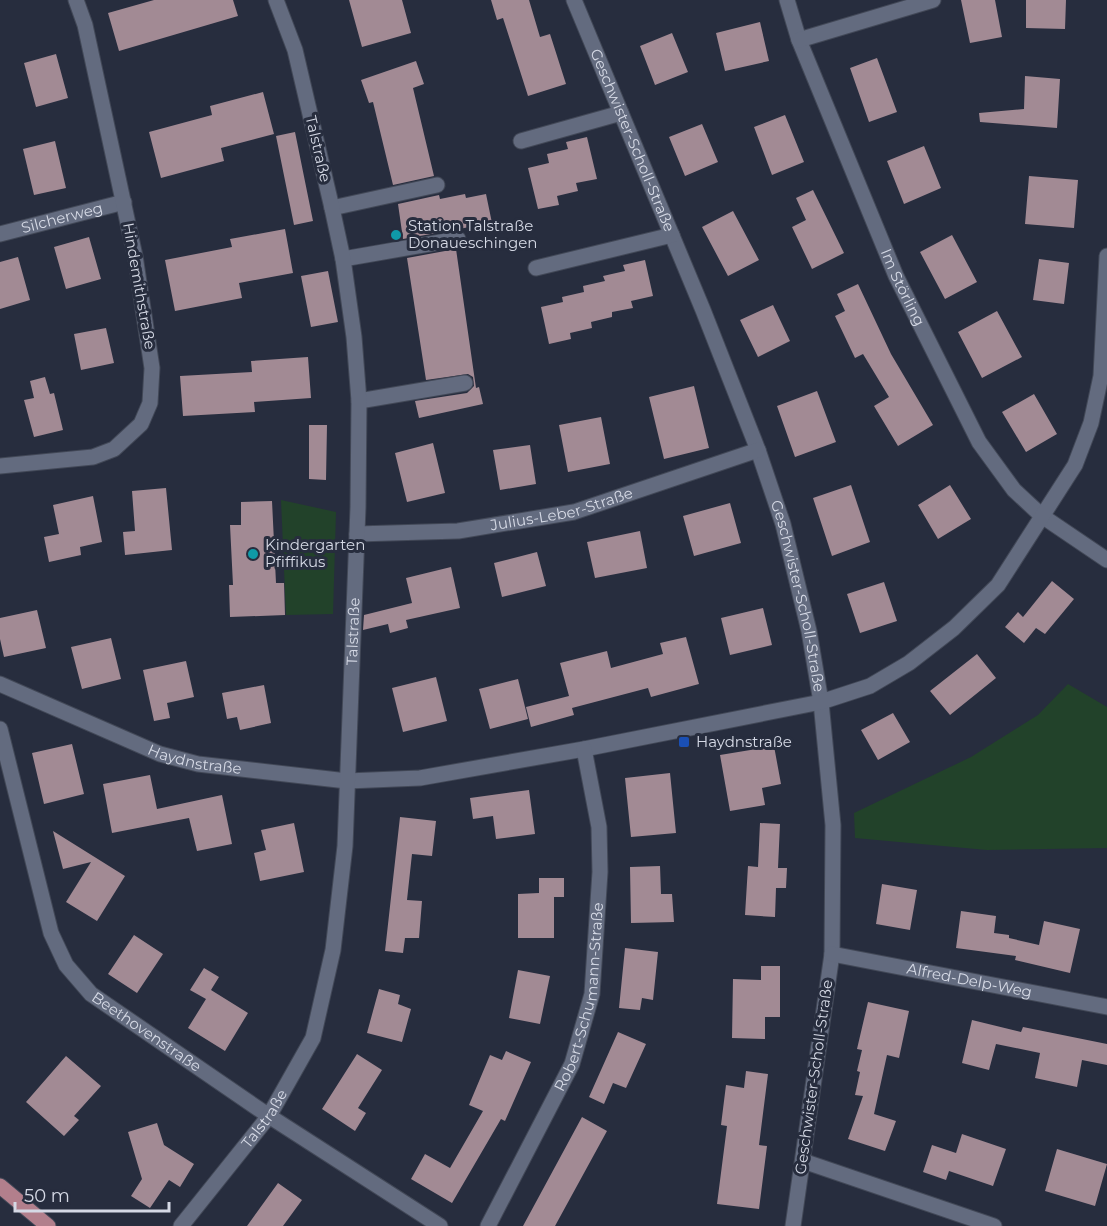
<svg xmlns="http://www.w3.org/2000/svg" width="1107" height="1226" viewBox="0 0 1107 1226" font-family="Montserrat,sans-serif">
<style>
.green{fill:#22422a}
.building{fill:#a28a94}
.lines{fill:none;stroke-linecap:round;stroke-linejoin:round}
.minor-casing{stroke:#424857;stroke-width:17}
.major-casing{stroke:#424857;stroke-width:17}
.minor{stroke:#636b7f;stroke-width:15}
.major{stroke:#b27f8c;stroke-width:15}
.culture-dot{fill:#0f9aa8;stroke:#272d3e;stroke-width:2}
.transit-dot{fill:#1a4fb4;stroke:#272d3e;stroke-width:2}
.labels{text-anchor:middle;stroke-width:6;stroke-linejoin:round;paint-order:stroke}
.street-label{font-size:15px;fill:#d5d9e5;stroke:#272d3e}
.poi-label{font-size:15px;fill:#d5d9e5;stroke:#272d3e;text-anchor:start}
</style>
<rect width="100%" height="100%" fill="#272d3e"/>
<path class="green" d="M281,500L336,512L333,614L286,615Z
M1068,684L1107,707V848L987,850L855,838L854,813L971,757L1038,715Z"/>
<path class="building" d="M154,0H233L238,16L119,51L108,13Z
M349,0H402L411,33L362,47Z
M491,0H529L540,37L550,34L566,84L528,96L503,18L497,20Z
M961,0H995L1002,37L970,43Z
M1026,0H1066L1065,29L1026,28Z
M760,22L769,61L725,71L716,33Z
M672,33L688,72L655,85L640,46Z
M56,54L68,98L36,107L24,63Z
M877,58L897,112L869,122L850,68Z
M416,61L424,84L413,88L434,176L393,185L373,102L369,103L361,80Z
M1025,76L1060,79L1057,128L980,122L979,113L1024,109Z
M263,92L274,134L221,148L224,161L161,178L149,132L212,115L210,106Z
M785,115L804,162L772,175L754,127Z
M702,124L718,162L685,176L669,137Z
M295,132L313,221L294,225L276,136Z
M587,137L597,179L576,183L578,191L557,196L559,205L538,209L528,168L549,163L547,154L568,149L566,142Z
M55,141L66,188L34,195L23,149Z
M924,146L941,188L904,204L887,161Z
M1029,176L1078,180L1074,228L1025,224Z
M813,190L844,253L812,269L792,227L806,220L796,198Z
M465,194L466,198L486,194L492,223L403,239L398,204L439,195L440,199Z
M733,211L759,260L728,276L702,227Z
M285,229L293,273L239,283L242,298L175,311L165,260L232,247L230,239Z
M952,235L977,282L945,299L920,252Z
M89,237L101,279L66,289L54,247Z
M456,249L476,388L479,387L483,404L419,418L415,401L467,393L474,386L473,377L468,374L426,380L407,258Z
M18,257L30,300L0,309V262Z
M1039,259L1069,263L1064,304L1033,300Z
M645,260L653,296L631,301L633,308L612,312V317L591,322L592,328L570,333L571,339L549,344L541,307L563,302L562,297L584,292L583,286L605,281L603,276L625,271L623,265Z
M328,271L338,322L311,327L301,276Z
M858,284L891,354L933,425L898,446L874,406L889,397L863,354L855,358L835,316L845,311L837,294Z
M773,305L790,341L758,357L740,320Z
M997,311L1022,357L982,378L958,332Z
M106,328L114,363L81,370L74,334Z
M308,357L311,398L254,402L255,412L183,416L180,376L252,372L251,361Z
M45,377L50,394L54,393L63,430L34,437L24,400L34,398L30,381Z
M694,386L709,448L664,459L649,397Z
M817,391L836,442L795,457L777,406Z
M1034,394L1057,434L1026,452L1002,412Z
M601,417L610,464L568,472L559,425Z
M309,425H327L326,480L309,479Z
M433,443L445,493L407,502L395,453Z
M530,445L536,484L500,490L493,450Z
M851,485L870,542L832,556L813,498Z
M950,485L971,519L938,539L918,505Z
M166,488L172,550L125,555L123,532L135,531L132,491Z
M93,496L102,542L80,547L81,555L49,562L44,537L59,534L53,505Z
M272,501L276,583H284L285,615L230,617L229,585H233L230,525H241V502Z
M730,503L741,543L694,556L683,516Z
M640,531L647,568L595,578L587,542Z
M537,552L546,586L502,597L494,563Z
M451,567L460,608L406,620L408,628L390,633L388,624L363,630L364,615L412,603L406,578Z
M1052,581L1074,599L1045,634L1036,628L1024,643L1005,627L1018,612L1023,617Z
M884,582L897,621L860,633L847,594Z
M763,608L772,645L730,655L721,618Z
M37,610L46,648L4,657L0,639V618Z
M686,637L699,684L651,697L648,688L572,708L574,715L531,727L526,707L569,696L560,663L607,651L611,668L663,654L660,643Z
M111,638L121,679L82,689L71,647Z
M977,654L996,678L950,715L930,691Z
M186,661L194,697L167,703L170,718L154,721L143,670Z
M436,677L447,721L403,732L392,688Z
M518,679L528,719L490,729L479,689Z
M264,685L271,723L240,730L237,717L227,719L222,693Z
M893,713L910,742L878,760L861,730Z
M72,744L84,794L44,804L32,753Z
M774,746L781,784L762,788L765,805L730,811L720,755Z
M670,773L676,833L631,837L625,778Z
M150,775L157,809L222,795L232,844L197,851L189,818L112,833L103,784Z
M529,790L535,834L496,839L493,816L473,819L470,798Z
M400,817L436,821L432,856L412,854L407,900L422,901L419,938H405L403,953L385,951Z
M294,823L304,872L260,881L254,853L266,850L261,830Z
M760,823L780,824L778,868H787L786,888H776L775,917L745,915L748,866L758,867Z
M53,831L125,876L97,921L66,902L91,862L63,869Z
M660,866L661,894H672L674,922L631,923L630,867Z
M539,878H564V897H554V938H518V894L539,893Z
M882,884L917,890L910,930L876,924Z
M961,911L996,916L994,933L1009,935V938L1039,945L1044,921L1080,929L1070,973L1015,960L1016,956L956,948Z
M134,935L163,954L137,993L108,974Z
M625,948L658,952L653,1000L642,998L640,1010L619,1008Z
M761,966H780V1017H765V1039L732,1038L733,979L761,980Z
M204,968L219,977L211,990L248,1013L225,1051L188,1028L206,999L190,990Z
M518,970L550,976L540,1024L509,1018Z
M379,989L400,995L398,1004L411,1009L402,1042L367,1033Z
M868,1002L909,1011L899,1058L887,1055L874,1114L896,1121L885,1151L848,1139L863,1096L855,1095L860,1072L857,1071L862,1050L857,1049Z
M972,1020L1021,1032L1023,1027L1107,1044V1065L1082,1060L1077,1087L1035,1078L1040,1053L996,1044L989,1070L962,1063Z
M618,1032L646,1044L626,1088L613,1083L604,1104L589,1097Z
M506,1051L531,1062L505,1121L501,1119L452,1203L411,1179L425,1154L450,1168L483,1111L469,1105L490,1055L502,1060Z
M357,1054L382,1070L358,1108L366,1113L355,1131L322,1109Z
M66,1056L101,1086L74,1116L79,1120L64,1136L26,1102Z
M746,1071L768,1074L759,1145L767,1146L759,1209L717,1204L727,1126L721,1125L726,1085L744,1088Z
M582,1117L607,1131L555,1226H523Z
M157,1123L164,1145L194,1164L180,1187L169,1180L150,1208L131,1196L142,1179L128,1132Z
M962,1134L1006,1149L993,1186L949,1171L946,1180L923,1172L932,1145L956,1153Z
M1057,1149L1107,1164L1095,1206L1045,1191Z
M278,1183L302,1200L283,1226H247Z"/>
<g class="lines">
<g class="minor-casing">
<g id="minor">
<path id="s1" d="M574,0L703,310L758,450L783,524L809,631L821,702L833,825L832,954L793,1226"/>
<path id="s2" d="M787,0L799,40L896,276L979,442L1014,490L1042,516L1107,560"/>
<path d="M799,40L933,0"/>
<path d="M521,141L621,113"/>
<path d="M332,208L437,185"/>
<path id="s3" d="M0,234L124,202"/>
<path d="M343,259L458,239"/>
<path d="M536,268L672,235"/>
<path d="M359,401L465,383"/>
<path d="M0,466L93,457L114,449L141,424L150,403L152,368L135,256L85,25L76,0"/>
<path id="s4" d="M357,534L458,531L574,512L758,450"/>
<path id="s5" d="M0,684L160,754L198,764L347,781L420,778L584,749L821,702L870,686L909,663L954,628L998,585L1075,465L1091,423L1101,376L1107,256"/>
<path id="s6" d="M0,729L51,933L66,965L91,994L269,1116L440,1226"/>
<path id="s7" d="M832,954L1107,1007"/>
<path d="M803,1161L994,1226"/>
<path id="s8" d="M181,1226L269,1116L313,1038L333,950L345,846L358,507L359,401L354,337L343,259L332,208L295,50L276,0"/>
<path id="s9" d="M488,1226L572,1064L592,994L600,872L599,827L584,749"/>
</g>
</g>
<g class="major-casing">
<path id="major" d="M0,1186L48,1226"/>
</g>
<use href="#minor" class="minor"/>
<use href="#major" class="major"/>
</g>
<g class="culture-dot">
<circle cx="396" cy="235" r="6"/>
<circle cx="253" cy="554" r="6"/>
</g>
<rect class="transit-dot" x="678" y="736" width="12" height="12" rx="3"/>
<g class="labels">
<g class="street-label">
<text dy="5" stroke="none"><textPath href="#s1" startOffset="152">Geschwister-Scholl-Straße</textPath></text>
<text transform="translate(318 149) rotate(77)" y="5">Talstraße</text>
<text dy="5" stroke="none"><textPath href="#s3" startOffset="64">Silcherweg</textPath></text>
<text transform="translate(139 286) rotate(80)" y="5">Hindemithstraße</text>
<text dy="5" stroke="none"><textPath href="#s2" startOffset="310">Im Störling</textPath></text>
<text dy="5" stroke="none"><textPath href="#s4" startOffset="207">Julius-Leber-Straße</textPath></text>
<text dy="5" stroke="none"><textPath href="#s1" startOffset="638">Geschwister-Scholl-Straße</textPath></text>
<text dy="5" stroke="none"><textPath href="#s8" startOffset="640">Talstraße</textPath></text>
<text dy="5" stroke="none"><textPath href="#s5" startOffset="210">Haydnstraße</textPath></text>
<text dy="5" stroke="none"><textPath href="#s7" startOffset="140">Alfred-Delp-Weg</textPath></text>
<text dy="5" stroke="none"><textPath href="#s9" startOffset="250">Robert-Schumann-Straße</textPath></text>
<text dy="5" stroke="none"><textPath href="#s6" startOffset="351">Beethovenstraße</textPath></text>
<text transform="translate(814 1077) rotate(-82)" y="5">Geschwister-Scholl-Straße</text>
<text dy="5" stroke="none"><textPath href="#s8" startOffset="136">Talstraße</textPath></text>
</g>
<g class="poi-label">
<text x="408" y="231">Station Talstraße<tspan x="408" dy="17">Donaueschingen</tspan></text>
<text x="265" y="550">Kindergarten<tspan x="265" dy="17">Pfiffikus</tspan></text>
<text x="696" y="747">Haydnstraße</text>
</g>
</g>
<path d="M15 1202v9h154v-9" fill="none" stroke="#d5d9e5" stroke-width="3"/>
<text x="24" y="1202" font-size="18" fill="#d5d9e5" stroke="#272d3e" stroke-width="4.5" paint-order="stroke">50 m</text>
</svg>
